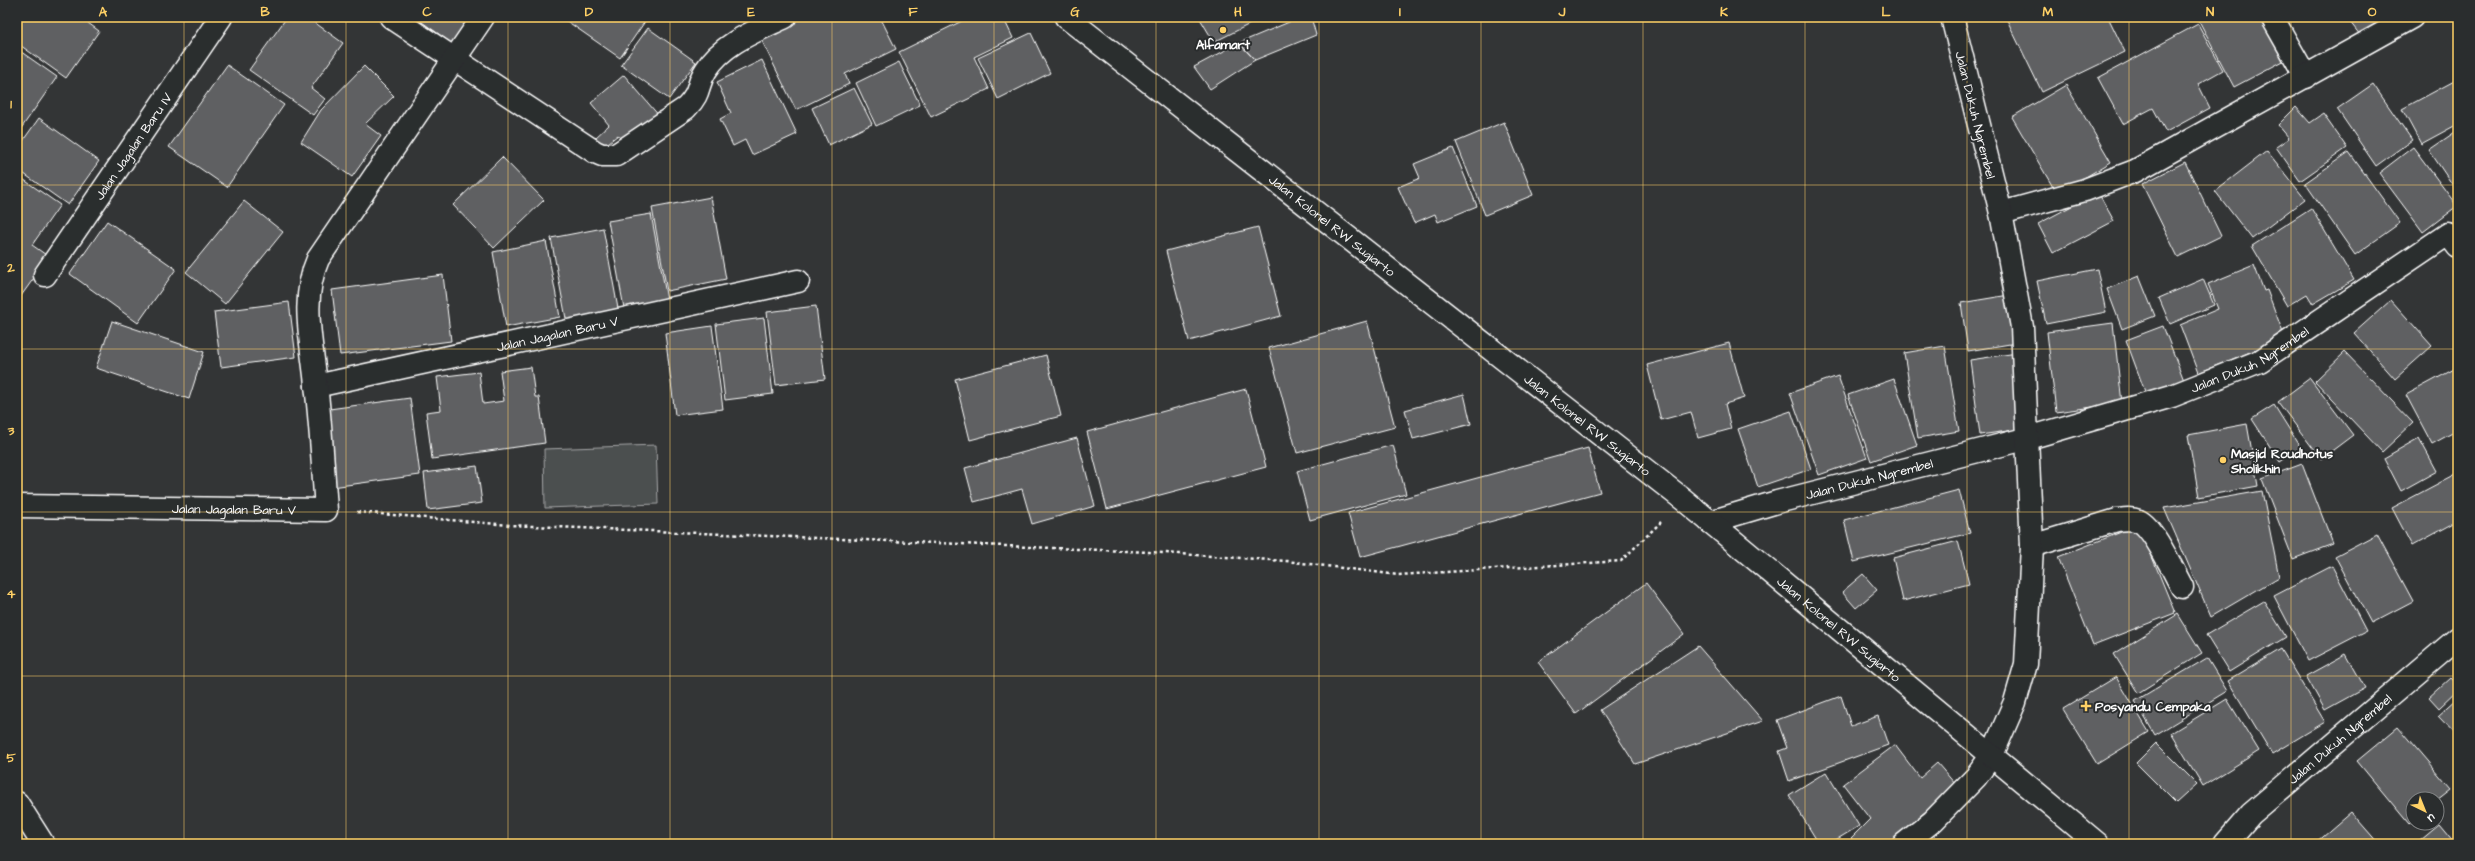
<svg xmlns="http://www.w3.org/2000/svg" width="2475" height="861" viewBox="0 0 2475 861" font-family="'Architects Daughter',sans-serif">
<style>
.green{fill:#4c4f50;stroke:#a6a7a8}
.building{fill:#5f6162;stroke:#fff}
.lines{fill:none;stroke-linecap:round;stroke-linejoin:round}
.minor-casing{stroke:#fff;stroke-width:25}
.major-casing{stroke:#fff;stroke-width:25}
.path{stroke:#fff;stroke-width:2.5;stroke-dasharray:3 3;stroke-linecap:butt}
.minor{stroke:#2a2d2e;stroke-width:22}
.major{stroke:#2a2d2e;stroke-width:22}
.grid{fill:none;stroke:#ffd166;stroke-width:1;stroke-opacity:0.55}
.poi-dot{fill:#ffd166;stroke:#2a2d2e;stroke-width:1.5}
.labels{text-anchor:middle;stroke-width:4;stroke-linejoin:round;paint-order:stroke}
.poi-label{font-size:13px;font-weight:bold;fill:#fff;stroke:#2a2d2e;text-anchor:start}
.street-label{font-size:13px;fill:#fff;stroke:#2a2d2e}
.neatline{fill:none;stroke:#ffd166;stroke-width:1.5}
.grid-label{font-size:13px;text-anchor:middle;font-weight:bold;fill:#ffd166}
</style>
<rect width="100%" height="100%" fill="#333536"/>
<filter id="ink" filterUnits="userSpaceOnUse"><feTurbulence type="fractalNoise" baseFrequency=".025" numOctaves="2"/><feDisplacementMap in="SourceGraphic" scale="8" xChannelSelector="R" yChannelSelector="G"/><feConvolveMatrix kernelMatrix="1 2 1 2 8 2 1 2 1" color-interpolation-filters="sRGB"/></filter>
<g filter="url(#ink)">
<path class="green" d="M656,445L658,504L545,508L544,449Z"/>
<path class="building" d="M17,17H80L99,31L66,78L17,43Z
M287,17H307L343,43L311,88L325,99L313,115L249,70Z
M415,17H474L454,45Z
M561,17H648L620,58Z
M800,17H880L896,49L845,74L849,84L796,110L760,37Z
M970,17H1003L1013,38L974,57L989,89L931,117L899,52Z
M1199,17H1264L1214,42Z
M1301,17H1311L1316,35L1255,60L1239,43Z
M2013,17H2108L2125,52L2042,92L2007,20Z
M2197,17H2267L2289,58L2234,87Z
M2346,17H2393L2364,40Z
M2198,24L2223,70L2198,84L2210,108L2166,132L2153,108L2123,124L2098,78Z
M648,28L696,62L669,99L621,65Z
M1031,33L1050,73L998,99L978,58Z
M1239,43L1255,60L1210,89L1194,67Z
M17,49L57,77L20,130L17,128Z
M762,60L797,134L752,155L745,140L733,146L720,119L731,113L717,82Z
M899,62L920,105L876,126L856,83Z
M227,65L284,105L227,187L169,147Z
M364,66L394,96L365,124L381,136L352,177L301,142L321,110Z
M624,75L660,117L626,145L618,135L603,147L595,138L609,125L591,103Z
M2458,79V124L2421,144L2402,109Z
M2373,84L2412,140L2376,166L2337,109Z
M2066,85L2111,162L2057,194L2012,117Z
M854,88L872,124L829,145L812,108Z
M2296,107L2310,123L2323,114L2347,148L2300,181L2276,147L2289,138L2278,125Z
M39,118L99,161L68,205L17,169V149Z
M1504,122L1533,195L1485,215L1456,142Z
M2458,130V193L2429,150Z
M2413,147L2457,206L2423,232L2379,173Z
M1453,148L1477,206L1438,222L1435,214L1414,223L1398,187L1420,178L1414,164Z
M2267,151L2305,199L2252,239L2215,191Z
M2349,152L2400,223L2355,255L2305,183Z
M502,157L544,200L494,248L453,205Z
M2185,162L2221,236L2178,257L2142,184Z
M17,175L60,205L32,245L49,257L21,296L17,293Z
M2098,192L2114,221L2053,253L2038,224Z
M711,197L726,279L667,291L652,208Z
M244,201L283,232L225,304L186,272Z
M2311,208L2354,280L2313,304L2307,294L2287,306L2252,246Z
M651,214L667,300L624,308L608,221Z
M107,221L176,269L138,323L70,274Z
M1258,227L1281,316L1189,341L1166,251Z
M603,228L619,314L567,324L551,238Z
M546,241L560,317L506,327L493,252Z
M2254,265L2264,291L2267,290L2285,338L2198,373L2180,325L2218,309L2208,284Z
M2097,269L2106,312L2046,324L2037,281Z
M443,275L451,341L340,355L332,290Z
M2139,276L2155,316L2122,329L2107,289Z
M2203,279L2214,305L2170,324L2159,298Z
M2009,295L2016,343L1968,351L1961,303Z
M2391,300L2432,346L2395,379L2354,333Z
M289,302L296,357L221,367L214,312Z
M816,306L825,379L776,385L767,312Z
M764,318L773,394L725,400L716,324Z
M112,321L204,352L189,399L96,368Z
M1367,321L1395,427L1297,453L1269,348Z
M2113,323L2122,403L2056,412L2047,332Z
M712,326L723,409L675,415L665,333Z
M2163,326L2185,383L2147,397L2126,340Z
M1729,343L1744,398L1725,404L1731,429L1698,438L1691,412L1661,420L1647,365Z
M1945,346L1959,431L1918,438L1904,353Z
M2345,352L2413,423L2382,452L2315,381Z
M2017,353L2028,428L1980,435L1970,360Z
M1046,355L1061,416L970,440L955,379Z
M531,367L535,397H539L545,443L432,459L426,412L441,410L437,377L479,372L483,404L504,401L500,371Z
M2458,367V430L2432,444L2406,395Z
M1838,376L1867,458L1819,475L1790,393Z
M2310,378L2353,435L2321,459L2278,402Z
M1894,379L1917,445L1871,461L1848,395Z
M1246,389L1266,467L1107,509L1087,432Z
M1464,394L1471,424L1413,439L1405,410Z
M410,398L420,475L332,487L322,410Z
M2274,405L2301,448L2280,462L2252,419Z
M1791,411L1811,469L1758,487L1738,429Z
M2247,424L2258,486L2199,497L2188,435Z
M1077,438L1095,506L1032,524L1022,489L974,502L965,468Z
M2419,438L2437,471L2401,491L2384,458Z
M1393,445L1406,494L1310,520L1297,471Z
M1588,448L1600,492L1360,557L1348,513Z
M2302,464L2333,544L2293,559L2262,479Z
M477,466L482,503L428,510L424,473Z
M2458,473V521L2412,546L2392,508Z
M1959,490L1970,533L1854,562L1844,520Z
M2262,491L2279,577L2211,617L2164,508Z
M2139,525L2175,613L2093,645L2058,557Z
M2377,534L2413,601L2371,623L2335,556Z
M1958,541L1969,584L1903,601L1893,558Z
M2332,566L2366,631L2308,661L2274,596Z
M1863,574L1877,590L1856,608L1842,592Z
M1646,583L1684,634L1576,714L1538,662Z
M2264,601L2286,637L2229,672L2206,635Z
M2178,614L2202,653L2138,693L2114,654Z
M1698,646L1763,721L1635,764L1600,710Z
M2281,649L2325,722L2272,754L2228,681Z
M2346,654L2365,688L2325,710L2306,676Z
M2207,658L2227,691L2155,735L2135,701Z
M2116,677L2149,732L2097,764L2063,709Z
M2450,678L2458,686V690L2439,708L2429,697Z
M1841,696L1851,726L1878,716L1888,745L1789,781L1779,751L1787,748L1777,720Z
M2458,698V737L2438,716Z
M2227,699L2259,751L2203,786L2171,733Z
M2398,727L2451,789L2437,800L2413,799V820L2409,824L2357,761Z
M2156,743L2197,784L2176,803L2136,763Z
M1895,745L1920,778L1937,763L1956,785L1888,844H1856L1851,838L1870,819L1843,784Z
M1826,772L1859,826L1829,844H1819L1789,795Z
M2351,812L2379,844H2316L2315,843Z
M2439,824L2454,842L2415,844Z"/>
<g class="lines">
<g class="minor-casing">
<g id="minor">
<path d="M391,17L595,152L602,155H616L686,108C702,92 696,85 706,70C723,43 756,31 785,17"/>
<path d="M2272,17L2306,77"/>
<path d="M2001,213L2085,190L2135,171L2412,17"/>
<path id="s1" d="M45,275L221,17"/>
<path id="s2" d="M316,386L798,281"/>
<path id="s3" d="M17,506L326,510C323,468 321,426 316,385C312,342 300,300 318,259L483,17"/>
<path id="s4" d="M1710,522L1777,502L2029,438L2172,396L2260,361L2448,234L2458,247"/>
<path d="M2032,546L2117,520C2125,519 2131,518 2139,521C2154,528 2173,571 2182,587"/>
<path d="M17,803L43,844"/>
<path d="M1904,844L1933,821L1976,777L1992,755L2015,702L2026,664L2032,546L2022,327L2001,213L1952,17"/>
<path id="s5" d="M2225,844L2251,814L2458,638"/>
</g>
</g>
<g class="major-casing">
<g id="major">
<path id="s6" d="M1066,17L1684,500L2098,844"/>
</g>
</g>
<path class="path" d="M357,512L509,525L1149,552L1286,561L1398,575L1621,561L1661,522"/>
<use href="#minor" class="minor"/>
<use href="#major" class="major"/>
</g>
</g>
<path class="grid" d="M184,17V844M346,17V844M508,17V844M670,17V844M832,17V844M994,17V844M1156,17V844M1319,17V844M1481,17V844M1643,17V844M1805,17V844M1967,17V844M2129,17V844M2291,17V844M17,185H2458M17,349H2458M17,512H2458M17,676H2458"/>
<g class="poi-dot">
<circle cx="1223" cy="30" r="4"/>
<circle cx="2223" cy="460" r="4"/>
<path d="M2084 700h4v4h4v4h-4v4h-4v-4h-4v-4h4z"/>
</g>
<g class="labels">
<g class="poi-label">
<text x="1223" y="49" text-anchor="middle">Alfamart</text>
<text x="2231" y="458">Masjid Roudhotus<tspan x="2231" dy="15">Sholikhin</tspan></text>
<text x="2095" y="711">Posyandu Cempaka</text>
</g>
<g class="street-label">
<text transform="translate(1976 115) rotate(76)" y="5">Jalan Dukuh Ngrembel</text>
<text dy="5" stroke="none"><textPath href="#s1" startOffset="156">Jalan Jagalan Baru IV</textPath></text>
<text dy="5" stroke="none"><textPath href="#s6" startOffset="338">Jalan Kolonel RW Sugiarto</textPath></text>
<text dy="5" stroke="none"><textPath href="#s2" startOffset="247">Jalan Jagalan Baru V</textPath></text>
<text dy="5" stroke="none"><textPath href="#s4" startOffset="565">Jalan Dukuh Ngrembel</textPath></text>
<text dy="5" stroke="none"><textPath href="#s6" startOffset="662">Jalan Kolonel RW Sugiarto</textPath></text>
<text dy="5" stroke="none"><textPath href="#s4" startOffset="165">Jalan Dukuh Ngrembel</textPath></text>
<text dy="5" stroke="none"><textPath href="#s3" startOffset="217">Jalan Jagalan Baru V</textPath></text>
<text dy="5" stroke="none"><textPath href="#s6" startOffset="986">Jalan Kolonel RW Sugiarto</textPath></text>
<text dy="5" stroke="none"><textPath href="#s5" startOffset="156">Jalan Dukuh Ngrembel</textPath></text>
</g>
</g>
<rect width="2475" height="861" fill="none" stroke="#2a2d2e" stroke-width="44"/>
<g transform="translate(2425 811) rotate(137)"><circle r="19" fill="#2a2d2e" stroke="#7f8182"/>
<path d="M0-3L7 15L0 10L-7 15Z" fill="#ffd166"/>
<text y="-6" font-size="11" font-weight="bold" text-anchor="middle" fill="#ffffff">U</text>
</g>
<rect x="22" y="22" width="2431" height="817" class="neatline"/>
<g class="grid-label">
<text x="103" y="16">A</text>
<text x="265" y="16">B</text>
<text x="427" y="16">C</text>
<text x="589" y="16">D</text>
<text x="751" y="16">E</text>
<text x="913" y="16">F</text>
<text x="1075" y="16">G</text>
<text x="1238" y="16">H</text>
<text x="1400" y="16">I</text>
<text x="1562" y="16">J</text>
<text x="1724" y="16">K</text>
<text x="1886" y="16">L</text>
<text x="2048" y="16">M</text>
<text x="2210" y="16">N</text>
<text x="2372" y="16">O</text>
<text x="11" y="108">1</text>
<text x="11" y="272">2</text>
<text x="11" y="435">3</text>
<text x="11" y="598">4</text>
<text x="11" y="762">5</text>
</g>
</svg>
